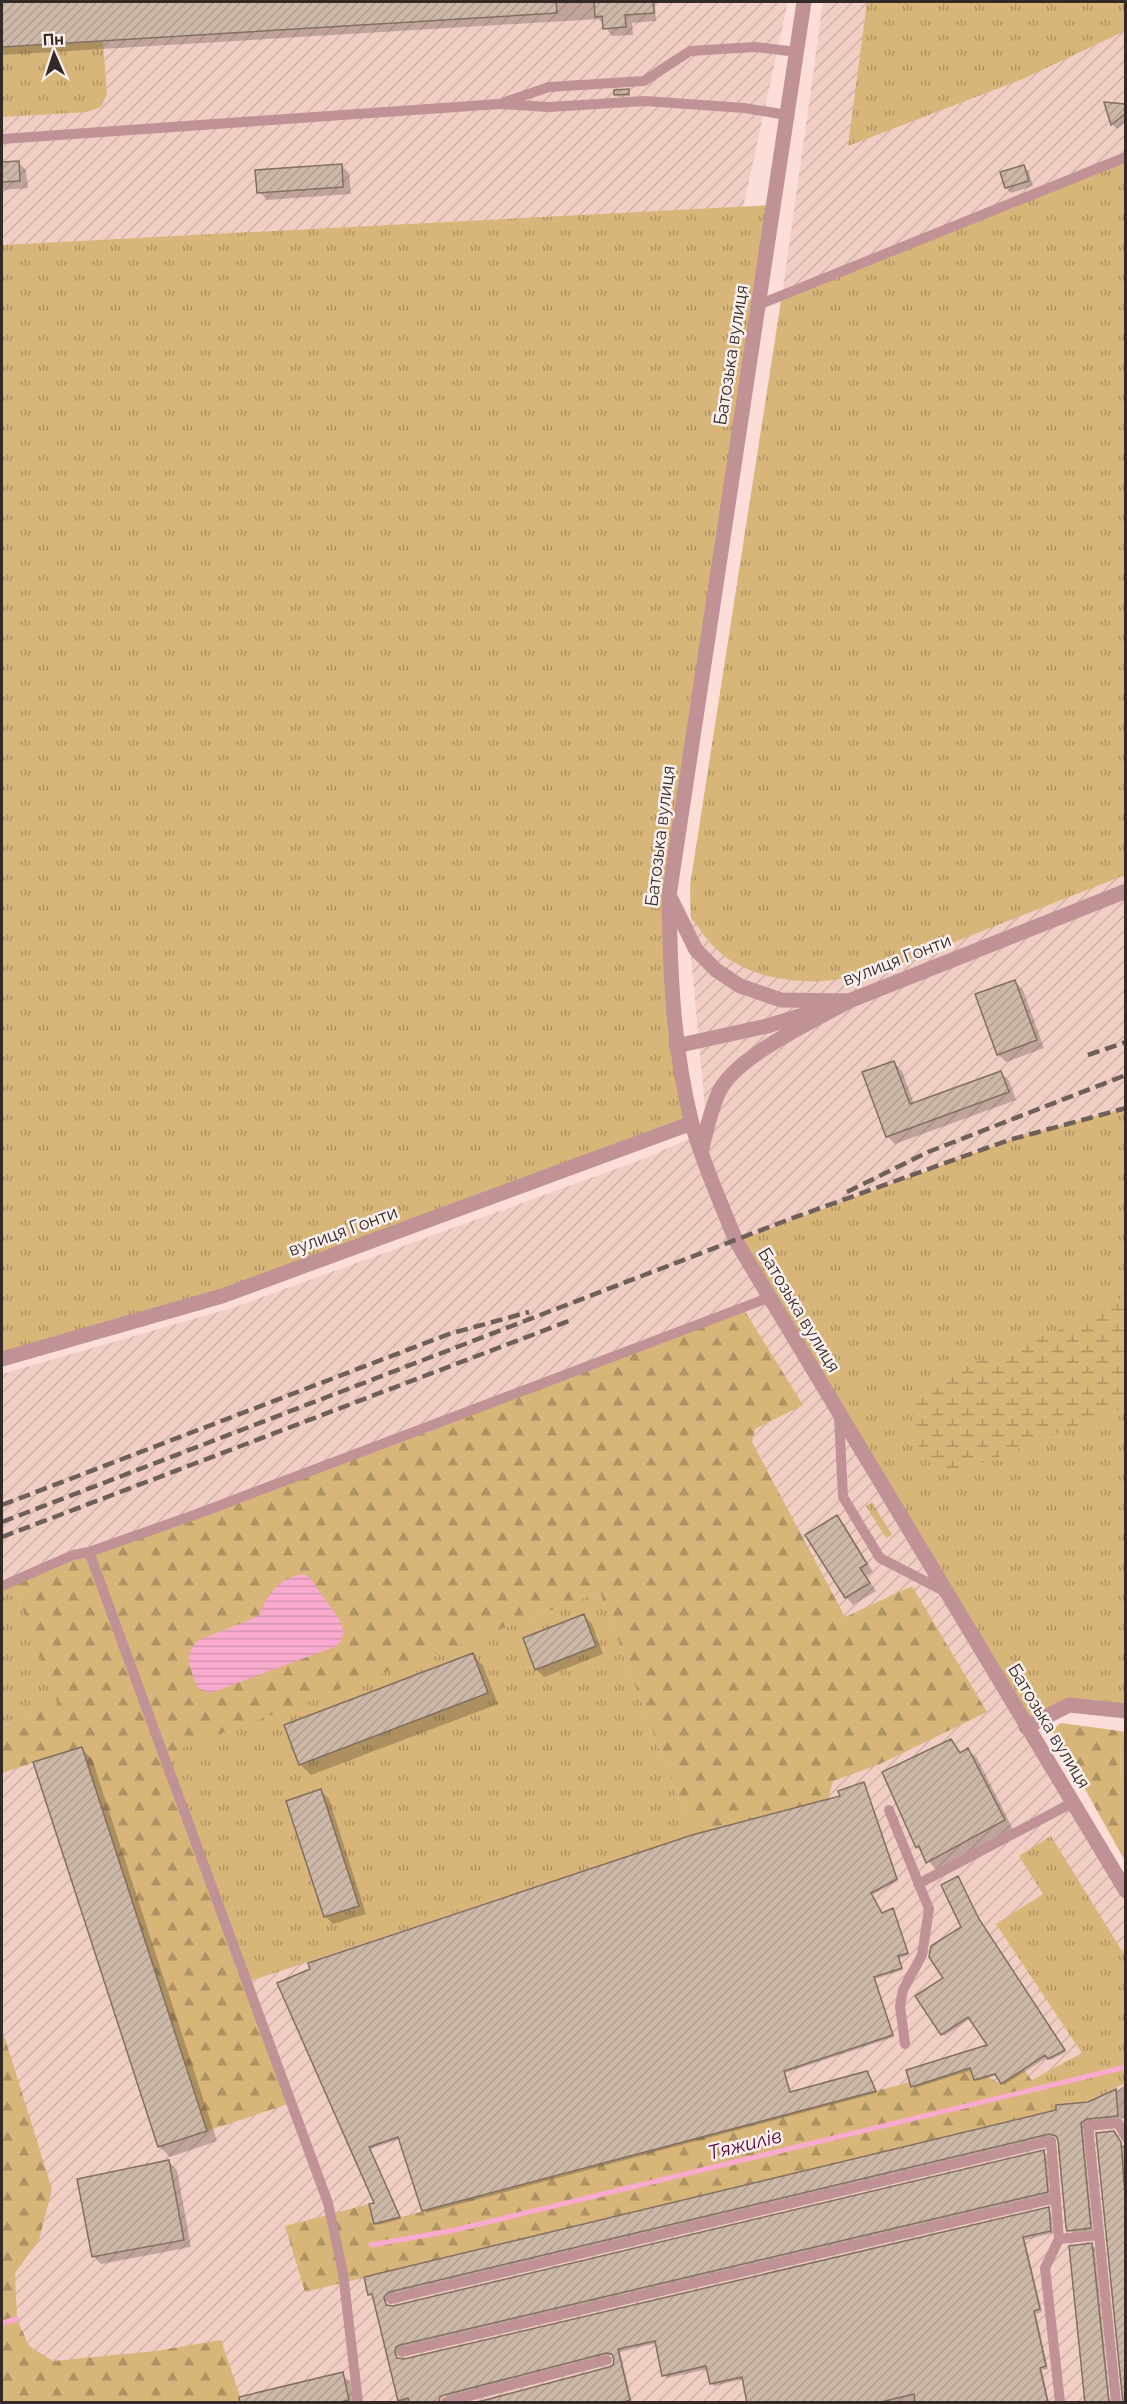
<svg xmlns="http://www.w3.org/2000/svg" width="1127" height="2404" viewBox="0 0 1127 2404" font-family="Raleway,sans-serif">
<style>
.industrial{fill:url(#industrial-furrows)}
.grass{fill:url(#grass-tufts)}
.forest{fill:url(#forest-firs)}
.wetland{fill:url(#wetland-marsh)}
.garden{fill:#d8b579}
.water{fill:url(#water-rules)}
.shadow{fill:#0003}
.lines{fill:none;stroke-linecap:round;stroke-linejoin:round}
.stream{stroke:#f8abce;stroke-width:5}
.building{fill:url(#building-hatch);stroke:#826f60;stroke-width:1.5}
.service{stroke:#c09296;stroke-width:10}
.minor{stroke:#c09296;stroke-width:15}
.tertiary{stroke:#c09296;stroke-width:15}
.rail{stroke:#6e5f5a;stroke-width:4.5;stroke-dasharray:12 6;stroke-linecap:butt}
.labels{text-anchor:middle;stroke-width:5;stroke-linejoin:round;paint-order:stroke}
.street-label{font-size:18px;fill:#332926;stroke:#fbf0ed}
.water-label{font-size:20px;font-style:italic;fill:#570236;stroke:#fbf0ed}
</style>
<defs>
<pattern id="industrial-furrows" width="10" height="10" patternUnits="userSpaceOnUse" patternTransform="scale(1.5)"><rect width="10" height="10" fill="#f1cec4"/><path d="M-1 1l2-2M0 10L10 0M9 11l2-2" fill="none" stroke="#cfb1a8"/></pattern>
<pattern id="grass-tufts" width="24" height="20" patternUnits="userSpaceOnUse" patternTransform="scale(1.5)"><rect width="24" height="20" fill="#d8b579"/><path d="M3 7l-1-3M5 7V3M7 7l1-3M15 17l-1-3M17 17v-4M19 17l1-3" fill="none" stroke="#b09363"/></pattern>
<pattern id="forest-firs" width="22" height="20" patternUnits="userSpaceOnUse" patternTransform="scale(1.5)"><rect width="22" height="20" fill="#d8b579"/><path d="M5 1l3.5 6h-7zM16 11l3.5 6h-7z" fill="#b09363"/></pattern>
<pattern id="wetland-marsh" width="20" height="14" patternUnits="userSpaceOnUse" patternTransform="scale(1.5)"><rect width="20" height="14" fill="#d8b579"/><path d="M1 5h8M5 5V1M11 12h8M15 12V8" fill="none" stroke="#b09363"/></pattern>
<pattern id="water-rules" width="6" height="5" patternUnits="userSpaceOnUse" patternTransform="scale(1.5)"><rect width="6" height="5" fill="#f8abce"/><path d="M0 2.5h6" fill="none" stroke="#d593b1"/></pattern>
<pattern id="building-hatch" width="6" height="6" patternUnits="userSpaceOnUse" patternTransform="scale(1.5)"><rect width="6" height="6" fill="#cdb8a8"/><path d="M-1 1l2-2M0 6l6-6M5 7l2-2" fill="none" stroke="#b09e90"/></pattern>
</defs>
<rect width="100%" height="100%" fill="#fbded7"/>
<path class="industrial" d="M2,2H788L743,208L2,245Z
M823,2H1125V1108L1009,1140L930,1168L738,1245L1125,1890V2402H2V1374L235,1307L643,1159L707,1131L691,957L690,886L785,275Z"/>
<path class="grass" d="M867,2H1125V31L1025,78L848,146Z
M103,41L107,94L101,107L87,112L2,117V47Z
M1125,157V875L888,968C835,985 773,990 724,956C712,947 701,930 691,918L690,886L782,295Z
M774,205L669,896L692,1123L222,1296L2,1359V245Z
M1125,1108V1711L1069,1705L1026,1727L736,1241L1009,1140Z
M872,1502L892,1535L886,1538L866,1506Z
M12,1581L59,1704L2,1726V1586Z
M600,1592L692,1835L247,1982L163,1755Z
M1051,1836L1125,1956V2083L1091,2100L1053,2111L1032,2080L1082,2053L996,1924L1043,1894L1019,1856Z"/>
<path class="forest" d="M743,1308L803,1405L755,1429L752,1442L845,1617L912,1586L987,1712L880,1764L833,1781L828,1799L692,1835L600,1592L164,1755L291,2103L207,2131L82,1747L2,1773V1726L58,1704L12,1581Z
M1061,1723L1120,1731L1121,1793L1126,1801L1125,1861L1052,1730Z
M2,2029L52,2189L39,2240L15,2273L17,2319L29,2346L53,2361L156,2351L221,2340L242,2402H2Z
M970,2069L974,2080L987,2076L1001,2084L1024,2069L1053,2111L305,2292L285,2226L369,2204L375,2224L910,2082L912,2087Z"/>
<path class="wetland" d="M1125,1294V1407L952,1475C916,1460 914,1440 912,1404L935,1378L1083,1321L1111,1307Z"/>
<path class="garden" d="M1120,1731L1125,1732V1800L1121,1793Z"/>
<path class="water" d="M304,1574L309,1577C315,1585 320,1593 326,1601C336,1615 352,1630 337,1646L216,1691L210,1693L198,1688C191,1671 182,1654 199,1640L259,1616C267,1595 279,1577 304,1574Z"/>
<path class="shadow" d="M2,2H655L656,21L632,23L633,35L612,36L599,19L2,55Z
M628,91L630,96L618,97L616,95Z
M1106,103L1126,105V122L1117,129L1112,124Z
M18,162L26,170L28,188L2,190V163Z
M341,165L349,173L351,194L267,200L259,192Z
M1024,166L1029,172L1033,186L1011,193L1006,188Z
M1015,982L1023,990L1044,1048L1006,1062L998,1054Z
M894,1063L902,1071L914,1104L1001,1073L1009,1081L1016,1100L895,1144L887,1136Z
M836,1517L844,1524L873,1572L866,1576L876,1591L853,1605L846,1597Z
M584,1616L592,1624L603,1654L544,1677L536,1669Z
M473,1655L483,1666L498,1704L311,1775L300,1764Z
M951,1741L962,1753L968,1750L977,1758L1013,1829L936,1870L917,1847Z
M81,1748L92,1759L217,2141L170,2157L159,2146Z
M864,1784L898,1881L872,1895L883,1915L892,1910L894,1912L909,1955L899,1959L903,1970L875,1979L894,2037L785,2073L791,2093L867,2073L877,2093L426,2213L400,2139L370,2149L401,2219L378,2225L376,2223V2204L279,1983L841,1797Z
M321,1791L329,1799L366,1914L333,1924L325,1916Z
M960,1880L981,1923L1066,2052L1051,2060L1048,2057L1004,2085L997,2075L977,2081L972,2070L915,2088L913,2086L989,2046L971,2018L944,2036L942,2034L945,1978L963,1928Z
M1126,2086V2120L1124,2118L1090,2121L1083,2127L1093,2231L1072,2233L1069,2230L1059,2138L1053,2136L392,2294L386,2301L388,2307L393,2308L1044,2152L1047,2155L1050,2195L399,2350L397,2357L404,2361L1048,2209L1051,2212L1053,2233L1025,2240L1042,2312L1036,2314L1048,2369L1042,2370L1049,2402H749L744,2379L714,2386L711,2383L708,2369L667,2378L664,2375L657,2343L620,2352L632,2402H478L610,2369L616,2363L614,2355H609L447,2398L444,2393L404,2402L399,2400L374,2296L369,2294L1088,2104Z
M1117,2136L1122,2145H1126V2158L1124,2155L1126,2175V2402Z
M169,2162L177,2170L191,2247L101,2264L93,2256Z
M1092,2245L1095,2248L1110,2402H1087Z
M342,2374L350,2382L355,2402H244Z"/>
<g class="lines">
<path class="stream" d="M371,2245L455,2230L1126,2067
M2,2323L17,2319"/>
</g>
<path class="building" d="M2,2H556L557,13L2,47Z
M594,2H653L654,13L625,15L626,27L603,29L602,16L595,17Z
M629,89V94L614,95V90Z
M1104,102L1125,104V114L1111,125Z
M19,161L20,181L2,182V162Z
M342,164L343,187L257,193L255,170Z
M1024,165L1029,181L1005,188L1000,172Z
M1015,980L1037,1040L997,1055L975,994Z
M894,1061L910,1104L1001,1071L1009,1092L886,1137L862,1072Z
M837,1515L867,1564L860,1568L870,1583L845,1598L805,1535Z
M584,1614L596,1646L535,1670L523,1638Z
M473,1653L488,1693L299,1765L284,1725Z
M951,1739L960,1753L968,1748L1005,1820L926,1863L919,1846L916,1848L882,1772Z
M82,1747L207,2131L158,2147L33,1762Z
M864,1782L897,1879L871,1893L882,1913L893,1908L908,1953L898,1956L902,1968L874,1977L893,2035L784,2071L790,2092L867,2071L876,2091L422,2211L398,2137L369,2147L400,2217L374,2224L369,2204L374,2203L277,1983L310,1969L308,1963L692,1835L840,1796L838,1791Z
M321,1789L359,1906L324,1917L286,1801Z
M958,1876L979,1919L1065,2050L1048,2059L1045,2055L1001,2084L995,2074L974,2080L970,2068L911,2087L906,2070L987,2045L968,2017L941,2035L915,1996L943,1978L929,1957L931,1946L961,1927L941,1885Z
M1116,2089L1118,2116L1087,2119L1081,2123L1091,2228L1067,2231L1066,2227L1058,2140L1056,2136L1049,2134L389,2292L384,2297L386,2305L393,2306L1044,2150L1048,2192L400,2345L396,2347L395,2353L397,2358L404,2359L1049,2207L1051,2231L1023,2237L1040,2309L1034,2311L1046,2366L1040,2368L1048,2403H915L914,2394L877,2403H747L742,2377L710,2384L706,2366L662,2376L655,2341L618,2349L630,2400L621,2403H474L609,2367L613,2365L614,2359L612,2354L606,2353L444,2395L440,2397L439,2403H409L408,2398L398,2401L372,2294L368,2295L364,2277L1056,2110V2105L1088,2102Z
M1114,2131L1121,2142L1125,2195V2403H1123L1096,2133Z
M169,2160L184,2240L92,2257L77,2179Z
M1092,2243L1109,2403H1085L1069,2246Z
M343,2372L349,2400L337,2403H240L239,2397Z"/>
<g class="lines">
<path class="service" d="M505,102L549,87L644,81L690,51L755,47L797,52
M2,139L499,104L549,107L645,101L744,108L787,115
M758,305L1126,157
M839,1416L843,1497L880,1558L946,1592
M2,1586L73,1555L89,1552
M889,1810L929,1909L922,1955L903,1990L900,2006L905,2044
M918,1884L1072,1803
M1059,2239L1099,2235
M391,2299L1051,2141L1059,2239L1045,2268L1060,2402
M402,2352L1056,2198
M358,2402L343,2273L328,2203L89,1552L197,1514L768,1298
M446,2402L607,2360
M1116,2402L1088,2126L1118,2123L1126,2137"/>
<path class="minor" d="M676,1046L767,1026L849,1001L1126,891
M1026,1727L1069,1705L1126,1711"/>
<path class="tertiary" d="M804,2L669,896C670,973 673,1049 692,1124C703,1164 721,1203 736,1241L1126,1891
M671,899L696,950L716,970L740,986L781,1000L849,1001
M701,1152C706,1133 710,1112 718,1094C733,1057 814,1021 849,1001
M2,1359L222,1296L692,1123"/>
<path class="rail" d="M1088,1055L1126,1042
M847,1192L928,1152L1126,1075
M2,1505L449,1334L529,1312
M2,1522L790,1219L1009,1140L1126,1108
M2,1537L574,1319"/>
</g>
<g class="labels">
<g class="street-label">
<text transform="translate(731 355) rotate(-81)" y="6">Батозька вулиця</text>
<text transform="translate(660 836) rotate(-83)" y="6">Батозька вулиця</text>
<text transform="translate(897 960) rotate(-21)" y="6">вулиця Гонти</text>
<text transform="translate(343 1231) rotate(-20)" y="6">вулиця Гонти</text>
<text transform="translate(799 1310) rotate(59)" y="6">Батозька вулиця</text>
<text transform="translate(1049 1726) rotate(59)" y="6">Батозька вулиця</text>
</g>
<g class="water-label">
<text transform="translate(745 2144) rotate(-14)" y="7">Тяжилів</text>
</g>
</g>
<rect width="1127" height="2404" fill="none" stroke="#332926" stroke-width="6"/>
<g transform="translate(54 54) rotate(357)" stroke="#fbf0ed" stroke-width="4.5" paint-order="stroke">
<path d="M0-4.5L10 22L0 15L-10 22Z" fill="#332926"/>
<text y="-9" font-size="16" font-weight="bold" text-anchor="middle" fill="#332926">Пн</text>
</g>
</svg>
